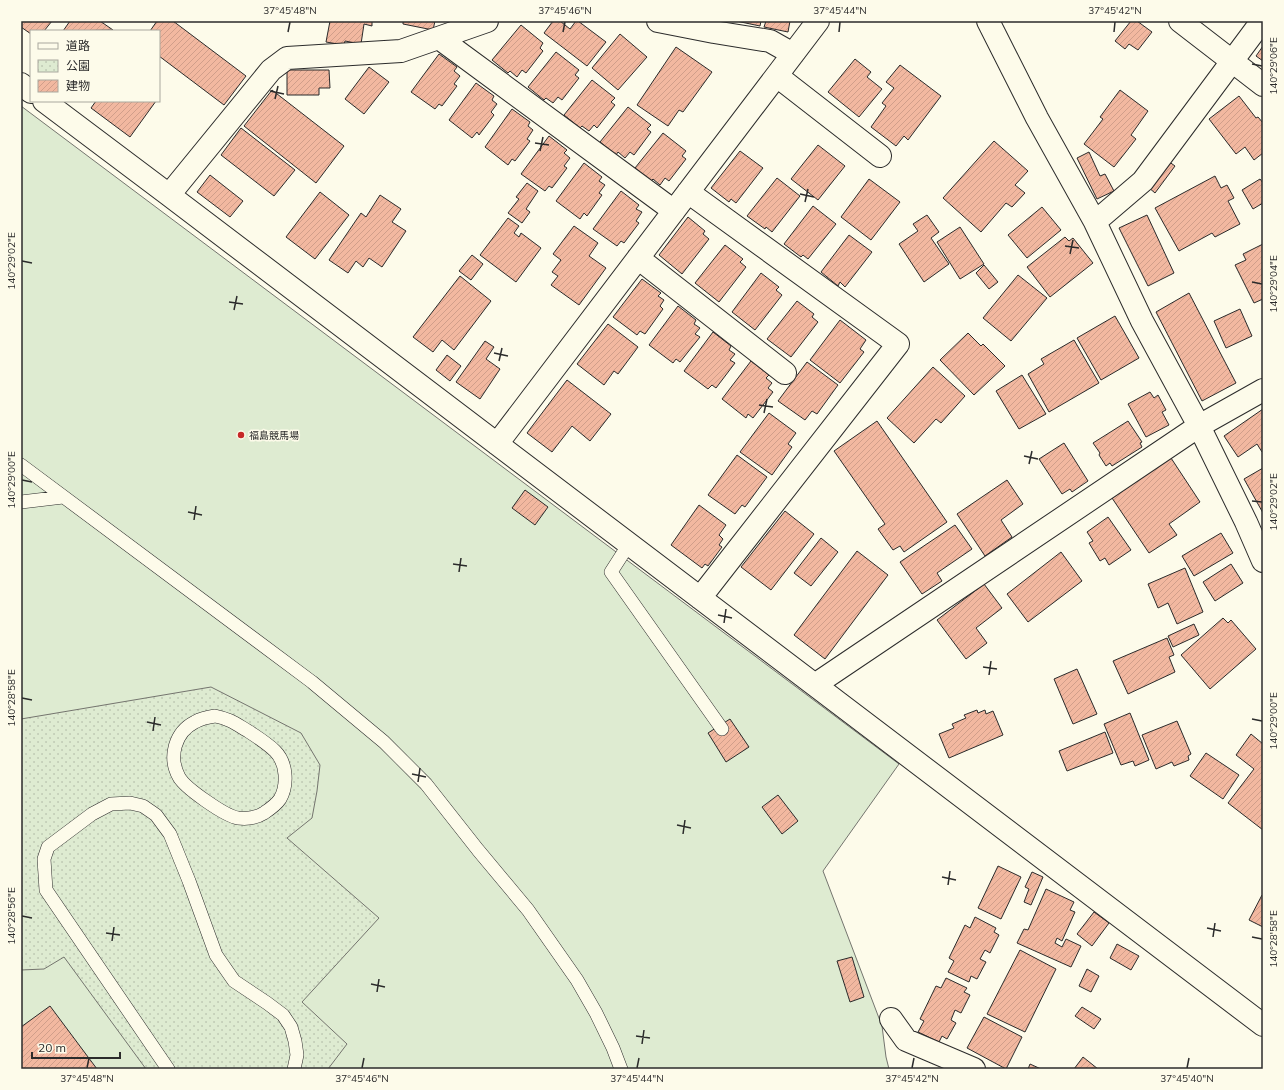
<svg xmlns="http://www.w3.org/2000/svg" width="1284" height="1090" viewBox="0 0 1284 1090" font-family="Mulish,'Noto Sans JP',sans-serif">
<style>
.grass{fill:#deebd1;stroke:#74746e}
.park{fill:url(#park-dots);stroke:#74746e}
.building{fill:url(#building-hatch);stroke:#2b2b2b}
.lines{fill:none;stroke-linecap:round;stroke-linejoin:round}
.lane-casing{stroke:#2b2b2b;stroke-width:14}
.street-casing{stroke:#2b2b2b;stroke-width:24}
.lane{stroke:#fdfbea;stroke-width:13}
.street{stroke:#fdfbea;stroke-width:22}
.ticks{fill:none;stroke:#2b2b2b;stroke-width:1.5}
.poi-dot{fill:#c62828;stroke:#fdfbea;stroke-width:1.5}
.labels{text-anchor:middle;stroke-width:3;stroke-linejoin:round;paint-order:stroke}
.poi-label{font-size:10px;fill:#2b2b2b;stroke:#fdfbea;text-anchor:start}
.neatline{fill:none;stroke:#2b2b2b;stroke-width:1.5}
.ticks-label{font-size:10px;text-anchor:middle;fill:#2b2b2b}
</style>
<defs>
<pattern id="park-dots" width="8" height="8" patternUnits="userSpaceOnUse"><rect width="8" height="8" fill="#deebd1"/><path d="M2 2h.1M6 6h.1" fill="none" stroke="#bfcab4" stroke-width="1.8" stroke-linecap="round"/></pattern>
<pattern id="building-hatch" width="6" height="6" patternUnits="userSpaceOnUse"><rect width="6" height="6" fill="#f2b8a0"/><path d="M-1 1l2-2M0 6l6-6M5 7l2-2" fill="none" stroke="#d09e8a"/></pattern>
</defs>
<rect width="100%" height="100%" fill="#fdfbea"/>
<path class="grass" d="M21,106L899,764L823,871L882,1026L886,1057L889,1069H21Z"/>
<path class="park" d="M211,687L301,733L320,765L317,791L312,818L287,838L379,918L302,1002L347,1044L328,1069H146L64,957L44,969L21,970V719Z"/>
<path class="building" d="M21,21H52L44,31H31V34L21,27Z
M70,21H100L113,30L63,31Z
M157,21H173L246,76L224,105L159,56V31H150Z
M330,21H372V26L364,24L361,44L345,41L344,45L326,42Z
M403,21H435L433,30L403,24Z
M553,21H560L570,29L576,21H578L606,42L587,66L544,33Z
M736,21H761L760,26Z
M766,21H790L788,32L764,27Z
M1131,21H1137L1152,32L1138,50L1129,44L1125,49L1115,41Z
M521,25L543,43L540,48L543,51L526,73L522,70L517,77L510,71L508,73L492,60Z
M620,34L647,57L618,90L592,68Z
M1263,46V61L1256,56Z
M676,47L712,72L683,112L679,110L668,126L637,105Z
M556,52L579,70L575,75L579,78L562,100L558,97L553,103L546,98L544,100L528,87Z
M439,54L457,67L454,71L460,76L454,84L457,86L442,106L439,104L435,109L411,92Z
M855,59L871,72L867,77L882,89L859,117L828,92Z
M900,65L941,96L908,140L904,136L896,146L871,127L886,106L882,103L894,88L886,82Z
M369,67L389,82L364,114L345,99Z
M287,70H329L330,88H319V95H287Z
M592,80L615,98L611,102L615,105L597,128L594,125L589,131L582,126L580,128L564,115Z
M476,83L494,96L492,100L497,104L491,112L494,115L479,135L477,132L472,138L449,120Z
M272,90L344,146L316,183L244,126Z
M1120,90L1148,111L1131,135L1136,139L1114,167L1084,144L1103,119L1100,117Z
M1239,96L1256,118L1258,117L1263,123V153L1254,160L1245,147L1236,154L1209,119Z
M96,101H156L130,137L91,108Z
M628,107L651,125L647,129L651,132L634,155L630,152L625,158L618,152L616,155L600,142Z
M512,109L530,122L528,126L533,130L527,139L530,141L515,161L512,159L508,165L485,147Z
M241,128L295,170L274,196L221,155Z
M663,133L686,151L682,156L686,159L669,181L665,178L660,185L653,179L651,181L635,168Z
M549,136L567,150L564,153L570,158L564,166L567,168L552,188L549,186L545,191L521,174Z
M994,141L1028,171L1015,185L1025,193L1012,207L1006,203L981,232L943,198Z
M818,145L845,166L818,200L791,179Z
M740,151L763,168L736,203L731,199L729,202L711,188Z
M1089,152L1100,176L1105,174L1114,191L1097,199L1077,158Z
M1168,161L1175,166L1155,193L1148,187Z
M584,163L602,177L599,181L605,185L599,193L602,195L587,216L584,213L580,219L556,201Z
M210,175L243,201L230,217L197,192Z
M1215,176L1221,188L1227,185L1234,198L1228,201L1240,224L1215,237L1212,233L1179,251L1155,208Z
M777,178L800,196L772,232L766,227L765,229L747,216Z
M869,179L900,202L871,240L841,217Z
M1260,179L1263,183V203L1253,209L1242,190Z
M527,183L538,191L526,209L530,212L522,223L508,213L519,199L516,197Z
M621,191L639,205L636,209L642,212L636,221L639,223L624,243L621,241L617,246L593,229Z
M320,192L349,215L315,259L286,237Z
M380,195L401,209L392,222L406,231L382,267L369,258L363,267L356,261L348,273L329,260L361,213L366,217Z
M813,206L836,224L808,259L803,255L801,257L784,244Z
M1042,207L1061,230L1027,258L1008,235Z
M927,215L939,232L931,238L949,264L924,282L899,244L918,231L913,224Z
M1147,215L1174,273L1148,286L1119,228Z
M688,217L705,231L703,234L709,239L682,274L659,255Z
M508,218L519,226L514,233L519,237L521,233L541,248L516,282L480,255Z
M574,226L598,243L589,256L606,268L579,305L551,285L558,276L552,272L561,260L553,254Z
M960,227L984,264L960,279L937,242Z
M849,235L872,252L845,287L840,282L838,286L821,272Z
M1065,237L1069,241L1073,238L1093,263L1050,297L1027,267Z
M1263,244V299L1254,303L1235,265L1246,260L1243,254Z
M725,245L743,259L740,262L746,267L719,302L695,283Z
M472,255L483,264L471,280L459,271Z
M984,265L998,282L989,289L976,273Z
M761,273L779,287L776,290L782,295L755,330L732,312Z
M1018,275L1047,298L1011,341L983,318Z
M460,276L491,301L454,350L442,340L433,352L413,337Z
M642,279L661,293L658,296L664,300L660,306L663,309L645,334L640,331L637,335L613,317Z
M1189,293L1236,383L1202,401L1156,312Z
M797,301L814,314L812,317L818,322L791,357L767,339Z
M678,306L696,320L694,324L700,328L695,334L700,337L680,362L676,359L673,363L649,345Z
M1240,309L1252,336L1226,348L1214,321Z
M1115,316L1139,358L1101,380L1077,338Z
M840,320L866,340L860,349L864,352L840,383L810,360Z
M608,324L638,347L618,374L614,371L604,385L577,364Z
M713,332L731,346L729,350L735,354L730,360L735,363L716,388L712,385L708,389L684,371Z
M968,333L981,346L983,344L1005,366L974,395L940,360Z
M1074,340L1099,383L1049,412L1028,374L1044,364L1041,359Z
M485,341L494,347L486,359L500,369L480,399L456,382Z
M447,355L461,366L450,381L436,370Z
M751,361L769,375L766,378L772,383L768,388L773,392L753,418L748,414L746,418L722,399Z
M807,362L838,385L817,414L812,411L805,420L778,401Z
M933,367L965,396L941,423L936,419L914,443L887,418Z
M1022,375L1046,414L1019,429L996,391Z
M567,380L611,414L590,441L572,426L552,452L527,433Z
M1150,392L1154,398L1158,395L1166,410L1162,412L1169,425L1146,437L1128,404Z
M1263,409V451L1262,452L1257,444L1238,457L1224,436Z
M769,413L796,433L788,444L792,447L772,475L740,452Z
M877,421L947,522L904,552L900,546L893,550L878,529L885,524L834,451Z
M1128,421L1142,442L1140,443L1142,447L1112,466L1110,463L1106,466L1099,455L1100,453L1093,443Z
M1064,443L1088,481L1072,492L1070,489L1062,494L1039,459Z
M737,455L767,477L745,507L742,505L735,514L708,495Z
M1171,458L1200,502L1169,524L1177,535L1149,553L1112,498Z
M1263,468V513L1244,479Z
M1007,480L1023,504L1001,520L1012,537L985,556L957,514Z
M525,490L548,507L535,525L512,508Z
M699,505L726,525L719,535L723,539L719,545L722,547L708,566L705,564L702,568L671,545Z
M785,511L814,534L771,590L741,567Z
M1108,517L1131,550L1109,565L1105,558L1100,561L1089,543L1093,541L1087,532Z
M955,525L972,549L937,573L942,581L922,594L900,562Z
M1221,533L1233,553L1194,576L1182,556Z
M821,538L838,552L811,586L794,573Z
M857,551L888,575L825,659L794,635Z
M1061,552L1082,581L1028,622L1007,594Z
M1231,564L1243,583L1215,601L1203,582Z
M1185,568L1203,612L1177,624L1168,603L1158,608L1148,584Z
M984,584L1002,608L976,628L987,643L966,659L937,620Z
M1223,618L1228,623L1231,620L1256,649L1210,689L1181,655Z
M1194,624L1199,635L1173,647L1168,636Z
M1167,638L1174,655L1169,657L1175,672L1128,694L1113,661Z
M1077,669L1097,714L1073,724L1054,679Z
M977,710L978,713L985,710L986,714L993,711L1003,735L949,758L939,734L954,728L952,724L966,718L964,715Z
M1130,713L1149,760L1135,766L1133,761L1121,765L1104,724Z
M730,719L749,747L726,762L708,733Z
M1177,721L1191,754L1188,756L1189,760L1174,766L1172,762L1156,769L1142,735Z
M1105,732L1113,753L1067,771L1059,751Z
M1251,734L1263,744V830L1228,803L1254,769L1236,755Z
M1206,753L1239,775L1223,799L1190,776Z
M778,795L798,821L782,834L762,807Z
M998,866L1021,877L1001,919L978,908Z
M1032,872L1043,877L1031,905L1024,902L1029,889L1025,887Z
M1046,889L1074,902L1070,910L1075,912L1062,941L1057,938L1055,943L1062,947L1066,939L1081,946L1071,967L1017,943L1024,929L1028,930Z
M1262,895H1263V927L1249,920Z
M1094,912L1109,923L1092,946L1077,934Z
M975,917L996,928L994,932L999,935L990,953L985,950L980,959L986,962L977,979L971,976L969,982L948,972L954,961L949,958L965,925L970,928Z
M1117,944L1139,956L1131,970L1110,958Z
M1020,950L1056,969L1025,1032L987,1014Z
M852,957L864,997L850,1002L837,961Z
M1087,969L1099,976L1091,992L1079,986Z
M946,978L967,988L964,992L970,995L961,1013L955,1010L951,1020L956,1023L947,1039L942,1036L939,1042L918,1032L924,1021L920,1019L936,986L941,988Z
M50,1006L97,1069H21V1027Z
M1082,1007L1101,1019L1094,1029L1075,1016Z
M984,1017L1022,1037L1006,1069L967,1048Z
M1083,1057L1098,1069H1074Z
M1030,1064L1041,1069H1028Z"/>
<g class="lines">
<g class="lane-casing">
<path id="lane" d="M21,465L312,682L384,742L426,784L478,850L528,910L577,980L596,1013L613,1048L621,1069
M21,502L63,497
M629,544L611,572L722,729
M215,716C230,719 236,724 248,731C257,737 267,743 275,751C287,763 288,785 280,799C276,805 270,809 264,813C256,818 246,819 238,818C225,816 185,788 179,777C168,757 175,732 195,722C202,718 208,717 215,716Z
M168,1069L46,890L44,859L48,847L92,814L111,804L130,803L143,806L156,815L170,834L189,881L216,955L234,981L267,1003L283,1015L291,1027L295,1041L297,1055L294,1069"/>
</g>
<g class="street-casing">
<path id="street" d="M658,21L714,32L770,41L793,54
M988,21L1037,118L1095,222L1142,321L1199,426L1246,522L1263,561
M1180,21L1263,85
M439,38L674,211
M777,76L880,156
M21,84L31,92
M44,101L169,195L1263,1025
M688,192L898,344L700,598
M169,195L271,70L287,58L401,51L487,21
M1095,222L1143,181L1262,21
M638,258L785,373
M497,444L818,21
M816,684L1199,426L1263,390
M891,1019L906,1040L974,1069"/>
</g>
<use href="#lane" class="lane"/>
<use href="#street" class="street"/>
</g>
<path class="ticks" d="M288,32L290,22M563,32L565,22M839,32L840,22M1114,32L1115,22M1252,64L1262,66M270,91L284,94M275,99L278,86M535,143L549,145M540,151L543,137M800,194L814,197M805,202L808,189M1065,246L1079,248M1070,254L1073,240M22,261L32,263M1252,282L1262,284M229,302L243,304M234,310L237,296M494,353L508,356M499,361L502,348M759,405L773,407M764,413L767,399M1024,456L1038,459M1029,464L1032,451M22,480L32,482M1252,501L1262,502M188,512L202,515M194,520L196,506M453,564L467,566M459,572L461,558M718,615L732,618M724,623L726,609M983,667L997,669M989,675L991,661M22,698L32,700M1252,719L1262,721M147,722L161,725M153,731L155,717M412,774L426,777M418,782L420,768M677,825L691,828M683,834L685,820M942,877L956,880M948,885L950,871M22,916L32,918M1207,928L1221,931M106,933L120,935M1213,937L1215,923M1252,937L1262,939M112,941L114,927M371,984L385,987M377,992L379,979M636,1036L650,1038M642,1044L644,1030M87,1068L89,1058M362,1068L364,1058M637,1068L639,1058M912,1068L914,1058M1187,1068L1189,1058"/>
<circle class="poi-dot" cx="241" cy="435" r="4"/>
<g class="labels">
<g class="poi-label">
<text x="249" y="439">福島競馬場</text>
</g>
</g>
<rect width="1284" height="1090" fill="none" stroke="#fdfbea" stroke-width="44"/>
<rect x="30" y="30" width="130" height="72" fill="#fdfbea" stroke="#a9a89e"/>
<rect x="38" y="43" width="20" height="6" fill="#fdfbea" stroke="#a9a89e"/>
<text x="66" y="50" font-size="12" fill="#2b2b2b">道路</text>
<rect x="38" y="60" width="20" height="12" fill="url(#park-dots)" stroke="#a9a89e"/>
<text x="66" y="70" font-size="12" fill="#2b2b2b">公園</text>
<rect x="38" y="80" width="20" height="12" fill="url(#building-hatch)" stroke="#a9a89e"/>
<text x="66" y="90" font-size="12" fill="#2b2b2b">建物</text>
<path d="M32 1052v6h88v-6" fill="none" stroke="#2b2b2b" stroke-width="2"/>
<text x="38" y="1052" font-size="12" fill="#2b2b2b" stroke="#fdfbea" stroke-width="3" paint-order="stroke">20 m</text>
<rect x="22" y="22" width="1240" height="1046" class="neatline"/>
<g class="ticks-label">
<text x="290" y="14">37°45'48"N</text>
<text x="565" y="14">37°45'46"N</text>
<text x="840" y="14">37°45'44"N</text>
<text x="1115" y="14">37°45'42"N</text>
<text transform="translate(1273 66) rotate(-90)" y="4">140°29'06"E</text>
<text transform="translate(11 261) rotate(-90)" y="4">140°29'02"E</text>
<text transform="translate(1273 284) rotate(-90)" y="4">140°29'04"E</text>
<text transform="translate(11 480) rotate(-90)" y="4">140°29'00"E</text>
<text transform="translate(1273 502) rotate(-90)" y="4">140°29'02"E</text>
<text transform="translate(11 698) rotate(-90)" y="4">140°28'58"E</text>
<text transform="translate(1273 721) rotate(-90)" y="4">140°29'00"E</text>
<text transform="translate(11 916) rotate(-90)" y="4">140°28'56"E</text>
<text transform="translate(1273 939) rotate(-90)" y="4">140°28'58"E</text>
<text x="87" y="1082">37°45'48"N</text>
<text x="362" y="1082">37°45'46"N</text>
<text x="637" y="1082">37°45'44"N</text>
<text x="912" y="1082">37°45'42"N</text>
<text x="1187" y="1082">37°45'40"N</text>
</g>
</svg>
